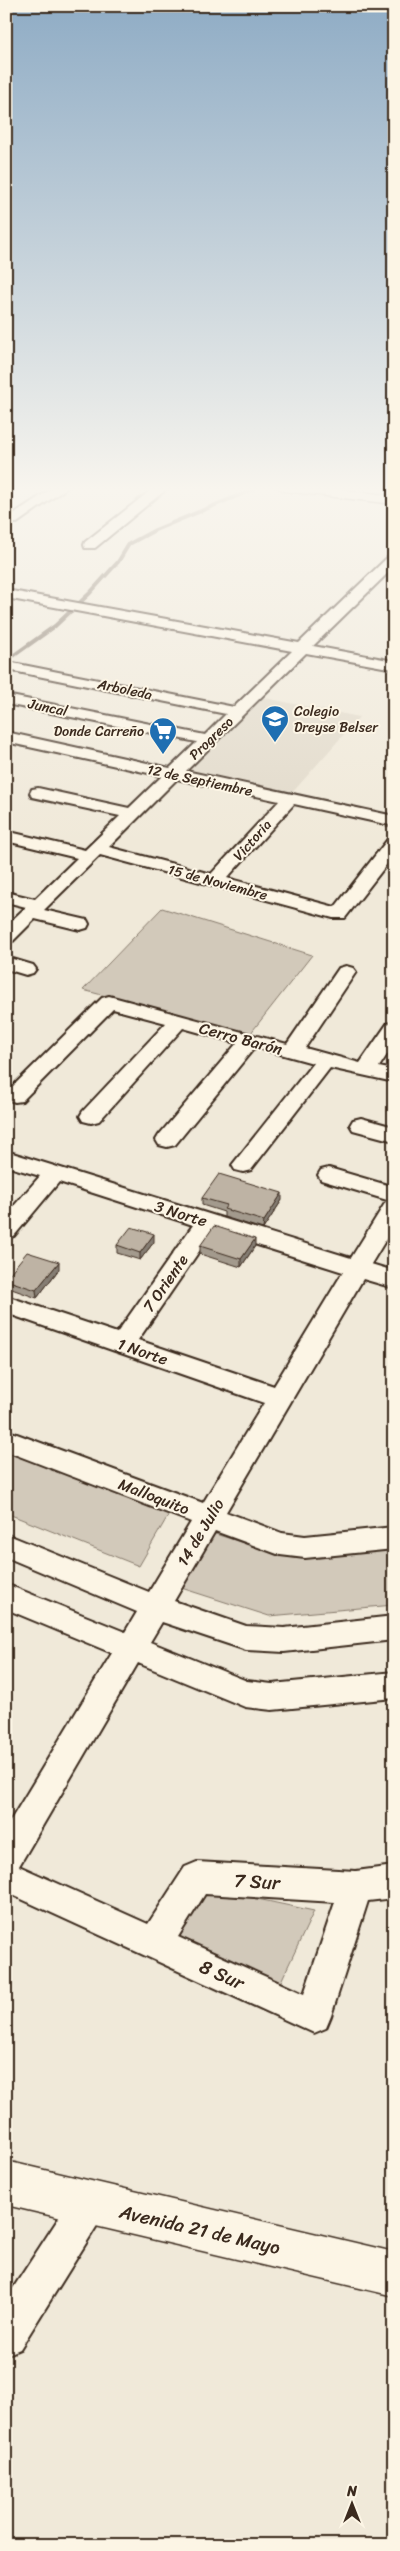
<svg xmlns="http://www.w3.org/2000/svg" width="400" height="2551" viewBox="0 0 400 2551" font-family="Sriracha,sans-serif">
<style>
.built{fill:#e1d9c9}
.green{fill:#d2c9ba;stroke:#867a6c}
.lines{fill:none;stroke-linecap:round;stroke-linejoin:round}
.stream{stroke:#7e7163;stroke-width:4}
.minor-casing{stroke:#3b2a1e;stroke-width:4}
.major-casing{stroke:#3b2a1e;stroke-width:3}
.minor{fill:#fcf5e5;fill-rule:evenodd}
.major{fill:#fcf5e5;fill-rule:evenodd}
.wall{fill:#a39a8d;stroke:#3b2a1e}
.shaded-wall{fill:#857d73;stroke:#3b2a1e}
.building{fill:#beb3a4;stroke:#3b2a1e}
.labels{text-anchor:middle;stroke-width:4;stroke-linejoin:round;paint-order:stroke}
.far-street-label{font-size:14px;fill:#3b2a1e;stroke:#fcf5e5}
.far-poi-label{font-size:14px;fill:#3b2a1e;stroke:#fcf5e5;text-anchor:start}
.street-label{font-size:16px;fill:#3b2a1e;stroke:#fcf5e5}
.near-street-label{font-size:19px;fill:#3b2a1e;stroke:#fcf5e5}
</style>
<rect width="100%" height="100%" fill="#f0e9d9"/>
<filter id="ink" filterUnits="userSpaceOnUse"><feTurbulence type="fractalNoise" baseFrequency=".02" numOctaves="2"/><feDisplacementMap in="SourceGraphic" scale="10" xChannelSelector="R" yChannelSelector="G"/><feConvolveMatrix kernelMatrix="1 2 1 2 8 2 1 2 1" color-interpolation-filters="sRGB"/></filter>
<g filter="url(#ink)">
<path class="built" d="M260,697L359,717L292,793L187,769Z"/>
<path class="green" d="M162,908L312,955L250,1034L83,990Z
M6,1452L169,1514L139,1566L6,1513Z
M206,1531L275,1553L394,1544V1605L269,1616L175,1586Z
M201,1887L314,1911L275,1994L166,1945Z"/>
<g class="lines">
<path class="stream" d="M6,661L55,626L90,593L118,562L129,544L155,530L254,489"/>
<g class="minor-casing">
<path id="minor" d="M54,487H68L17,523H9L7,520L9,517Z
M155,487H169L95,548H85L84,545L85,542Z
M394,555V567L313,646L394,661V669L306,653L186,771L394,816V826L294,804L227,878L335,907L388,839L394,838V855L345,918H333L100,855L44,910L87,920L89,924L87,928L80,930L35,919L13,941L6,943V926L26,907L6,902V892L35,899L77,858L6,841V831L85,850L120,816L32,797L30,793L32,789L38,788L129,808L162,776L6,742V732L170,768L197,742L6,704V695L205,735L226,714L13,671L6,668L8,664L13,663L234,707L292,651L6,598V590L299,643L389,556ZM177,779L279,801L211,874L109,847Z
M6,957L33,965L36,969L33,973L26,975L6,969Z
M346,966L353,968L356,972L305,1048L360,1063L387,1024L394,1022V1044L379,1067L394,1070V1082L330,1068L251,1170L243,1172L235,1170L232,1165L313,1063L255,1047L175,1145L167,1147L159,1145L156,1140L159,1135L237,1043L183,1028L99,1121L91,1123L83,1121L80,1116L83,1111L166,1023L113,1009L22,1101L15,1102L6,1099L8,1091L102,998L109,996L287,1044L339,968Z
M361,1118L394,1127V1141L353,1130L350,1125L353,1120Z
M6,1151L351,1258L387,1200L321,1180L318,1175L321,1170L329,1168L394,1187V1226L371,1264L394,1271V1288L363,1279L226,1512L282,1533L305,1536L394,1527V1549L305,1558L280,1555L215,1531L174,1601L246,1626L284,1628L394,1616V1640L284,1652L246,1650L162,1622L150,1642L247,1681L272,1684L394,1672V1698L272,1710L245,1707L138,1663L19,1866L148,1924L185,1867L197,1862L356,1871L394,1866V1898L368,1901L331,2016L326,2028L314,2033L6,1892V1828L112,1653L6,1609V1584L125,1632L137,1612L6,1557V1534L149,1592L191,1522L6,1451V1430L203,1503L264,1403L6,1313V1296L117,1333L193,1225L59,1182L14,1236L6,1238V1215L40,1176L6,1166ZM213,1231L343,1272L274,1386L138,1340ZM205,1894L335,1902L304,1994L178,1937Z
M90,2184L103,2190L109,2203L103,2216L20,2349L6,2355V2299L77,2190Z"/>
</g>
<g class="major-casing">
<path id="major" d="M277,487H322L394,496V504L284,491Z
M6,2161L394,2252V2296L6,2205Z"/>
</g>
<use href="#minor" class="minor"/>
<use href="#major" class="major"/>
</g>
<path class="wall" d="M202,1198L282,1200L263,1229L224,1217V1212L202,1205Z
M154,1242L140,1260L117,1253V1245Z
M200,1246H255L241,1267L200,1254Z
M59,1269L37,1298L6,1287V1278Z"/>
<path class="shaded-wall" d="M282,1193V1200L263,1229L264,1221Z
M154,1234V1242L140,1260V1253Z
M255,1239V1246L241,1267V1259Z
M59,1262V1269L37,1298L36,1290Z"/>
<path class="building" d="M219,1174L282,1193L264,1221L224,1209L227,1205L202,1198Z
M214,1226L255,1239L241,1259L200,1246Z
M131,1227L154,1234L140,1253L117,1245Z
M27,1252L59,1262L36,1290L6,1280V1278Z"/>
</g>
<linearGradient id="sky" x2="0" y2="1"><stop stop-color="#8facc5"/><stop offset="0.58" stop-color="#f8f5ee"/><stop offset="1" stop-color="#f8f5ee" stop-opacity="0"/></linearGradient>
<rect width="400" height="844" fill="url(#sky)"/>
<defs>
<g id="school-pin" transform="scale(1.4375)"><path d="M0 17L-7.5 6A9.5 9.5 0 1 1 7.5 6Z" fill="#1f6fb2" stroke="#fcf5e5"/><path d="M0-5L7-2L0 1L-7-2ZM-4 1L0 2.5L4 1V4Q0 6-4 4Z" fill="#fff"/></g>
<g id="supermarket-pin" transform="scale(1.4375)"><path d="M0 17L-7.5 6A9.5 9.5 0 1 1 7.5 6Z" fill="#1f6fb2" stroke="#fcf5e5"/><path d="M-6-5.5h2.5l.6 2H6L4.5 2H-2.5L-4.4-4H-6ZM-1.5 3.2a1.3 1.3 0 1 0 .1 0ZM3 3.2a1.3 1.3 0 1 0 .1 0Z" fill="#fff"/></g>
</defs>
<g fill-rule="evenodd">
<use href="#school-pin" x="275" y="719"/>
<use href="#supermarket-pin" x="163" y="731"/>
</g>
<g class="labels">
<g class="far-street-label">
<text transform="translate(125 689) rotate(12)" y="5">Arboleda</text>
<text transform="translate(48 707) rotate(12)" y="5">Juncal</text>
<text transform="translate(211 738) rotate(-44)" y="5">Progreso</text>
<text transform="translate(200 780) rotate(12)" y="5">12 de Septiembre</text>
<text transform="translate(252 840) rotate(-48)" y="5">Victoria</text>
<text transform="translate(218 882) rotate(15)" y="5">15 de Noviembre</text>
</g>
<g class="far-poi-label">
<text x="294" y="716">Colegio<tspan x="294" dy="16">Dreyse Belser</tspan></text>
<text x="144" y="736" text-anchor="end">Donde Carreño</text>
</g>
<g class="street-label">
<text transform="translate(241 1038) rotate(15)" y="6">Cerro Barón</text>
<text transform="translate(181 1213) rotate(17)" y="6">3 Norte</text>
<text transform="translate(165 1283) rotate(-55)" y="6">7 Oriente</text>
<text transform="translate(143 1351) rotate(19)" y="6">1 Norte</text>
<text transform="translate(154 1496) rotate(21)" y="6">Malloquito</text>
<text transform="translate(200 1532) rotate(-59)" y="6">14 de Julio</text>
</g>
<g class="near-street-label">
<text transform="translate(257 1881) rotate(3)" y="7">7 Sur</text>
<text transform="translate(222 1974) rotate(24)" y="7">8 Sur</text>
<text transform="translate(200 2229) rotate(13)" y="7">Avenida 21 de Mayo</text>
</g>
</g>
<rect width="400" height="2551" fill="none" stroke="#fcf5e5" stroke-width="25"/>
<rect x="12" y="12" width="375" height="2526" fill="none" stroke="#3b2a1e" stroke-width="2" filter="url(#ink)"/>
<g transform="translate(352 2504)" stroke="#fcf5e5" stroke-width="4" paint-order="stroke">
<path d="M0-4L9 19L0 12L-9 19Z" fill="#3b2a1e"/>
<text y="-8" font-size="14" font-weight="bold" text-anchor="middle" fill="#3b2a1e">N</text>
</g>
</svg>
